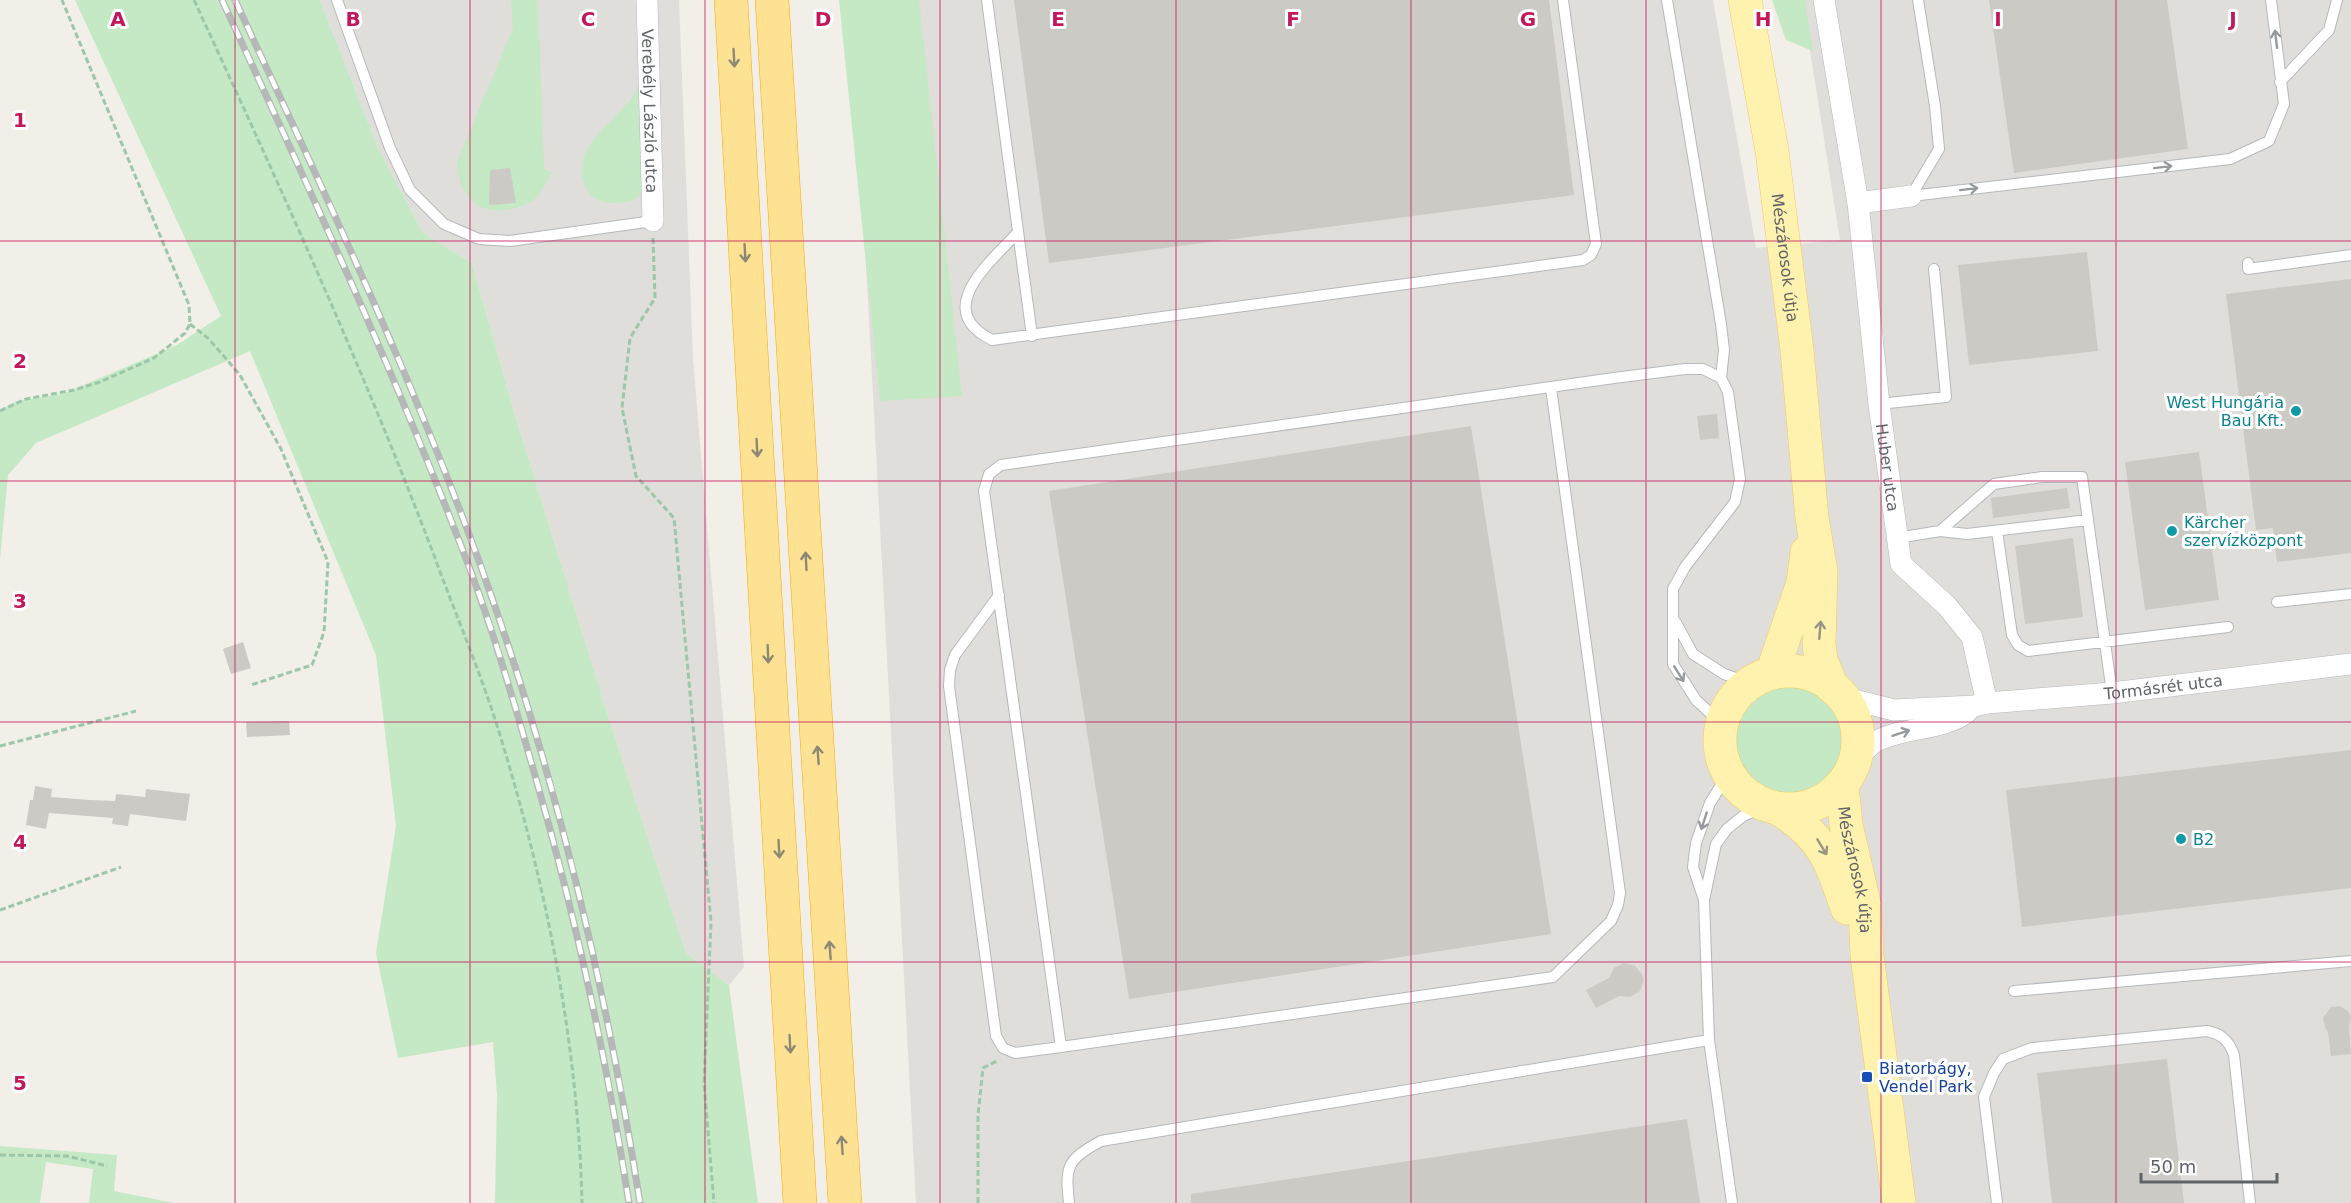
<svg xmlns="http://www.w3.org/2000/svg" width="2351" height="1203" viewBox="0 0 2351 1203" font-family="'DejaVu Sans',sans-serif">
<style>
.industrial{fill:#e0deda}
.green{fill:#c5e8c5}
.building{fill:#cccac5}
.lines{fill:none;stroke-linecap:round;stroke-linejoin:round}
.service-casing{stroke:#b5b8bc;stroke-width:12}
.minor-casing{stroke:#b5b8bc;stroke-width:22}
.primary-casing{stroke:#f2c960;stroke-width:34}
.motorway-casing{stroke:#f9ab00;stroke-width:34}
.path{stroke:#9cc7a9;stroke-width:3;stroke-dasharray:6 3;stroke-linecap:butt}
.service{stroke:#fff;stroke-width:10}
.minor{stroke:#fff;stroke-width:21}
.primary{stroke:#fff2af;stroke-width:33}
.motorway{stroke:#fde293;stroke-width:33}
.rail-casing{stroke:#b6b7b8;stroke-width:7}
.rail{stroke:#fff;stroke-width:4.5;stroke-dasharray:14;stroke-linecap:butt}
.oneway{stroke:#979a9d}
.oneway2{stroke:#8e8975}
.oneway3{stroke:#979581}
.grid{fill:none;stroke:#c2185b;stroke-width:1.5;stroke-opacity:0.55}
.culture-dot{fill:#0f9aa8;stroke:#fff;stroke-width:2}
.transit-dot{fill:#1a4fb4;stroke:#fff;stroke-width:2}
.labels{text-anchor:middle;stroke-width:6;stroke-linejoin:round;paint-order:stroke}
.street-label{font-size:16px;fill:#5f6368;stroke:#fff}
.culture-label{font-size:16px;fill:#0d838f;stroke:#fff;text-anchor:start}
.transit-label{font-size:16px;fill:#164399;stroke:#fff;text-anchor:start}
.grid-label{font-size:20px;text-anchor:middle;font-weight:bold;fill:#c2185b;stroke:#fff;stroke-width:6;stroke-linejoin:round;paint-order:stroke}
</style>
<rect width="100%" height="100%" fill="#f1efe8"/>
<path class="industrial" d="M320,0H679L693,359L744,967L729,985L686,953L612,729L515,415L472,263L423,233L378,148Z
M852,0H1713L1756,248L1840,240L1802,0H2351V1203H916Z"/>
<path class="green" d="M75,0H320L378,148L423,233L472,263L515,415L612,729L686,953L729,985L758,1203H495L497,1095L493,1042L398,1058L376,953L396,826L376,655L250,351L36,443L8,475L0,559V410L17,401L63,394L177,345L221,316Z
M511,0H538L544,169L552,173C547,180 543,191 537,197C518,213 481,218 466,194C460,185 459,173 457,162L513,28Z
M839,0H919L962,396L880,401Z
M1772,0H1805L1813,51L1786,40Z
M644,65L648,188C637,198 632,203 616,203C604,204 591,199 586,187C565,146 624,119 638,87C641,80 643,72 644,65Z
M1736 740a53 53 0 1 1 106 0a53 53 0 1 1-106 0Z
M0,1146L117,1155L114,1191L174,1203H89L93,1169L46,1162L40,1203H0Z"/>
<path class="building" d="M1014,0H1549L1574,195L1049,263Z
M1989,0H2167L2188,149L2014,173Z
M510,168L516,203L489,205L490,170Z
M2087,252L2098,351L1969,365L1958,265Z
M2351,279V553L2277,562L2273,528L2256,530L2226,294Z
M1717,414L1719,438L1700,440L1697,416Z
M1471,426L1551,934L1129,999L1049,491Z
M2199,452L2219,600L2145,610L2125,462Z
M2067,488L2070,508L1993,518L1991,498Z
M2073,538L2083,617L2025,624L2015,546Z
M243,642L251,668L231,674L223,649Z
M289,721L290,735L247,737L246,722Z
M2351,750V888L2022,927L2006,790Z
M35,786L52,789L51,797L90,800L115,801L116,794L145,797L146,789L190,794L186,821L130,814L128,826L112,824L113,818L49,813L46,829L26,825L30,800H33Z
M1624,963L1635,966L1642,974L1644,980L1640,991L1630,997L1619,996L1596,1008L1586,990L1609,978L1614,968Z
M2340,1006L2348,1011L2351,1017L2349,1028L2351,1054L2331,1056L2328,1032L2325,1027L2323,1018L2331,1007Z
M2167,1059L2184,1203H2052L2037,1073Z
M1687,1119L1700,1203H1191V1194Z"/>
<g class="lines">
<g class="service-casing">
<path id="service" d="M337,0L390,148L410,190L444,224L479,239L510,241L653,221
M987,0L1032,336
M1667,0L1721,324L1724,350L1721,378
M2280,82L2329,30L2337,0
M1911,196L2230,159L2269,141L2284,104L2271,0
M1911,196L1939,149L1935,106L1918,0
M1018,232C991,262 931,309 992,340L1583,260L1591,255L1596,244L1563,0
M2248,263V269L2351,255
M1879,404L1946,397L1934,269
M1940,531L1967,534L2088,520
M1997,531L2012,635L2018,645L2028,651L2228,627
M1897,538L1940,531L1994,484L2042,477H2082L2112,693
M999,595L955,655L950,670L949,686L996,1036L1003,1048L1015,1053L1061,1047L984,491L989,474L1001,465L1614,378L1685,369H1703L1721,378L1728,392L1740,479L1735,502L1685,567L1673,589V664L1696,700L1722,724
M2277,602L2351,594
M1675,621L1693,654L1724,674L1750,683
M1704,900L1693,867L1696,843L1710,803L1720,787L1725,767
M2014,991L2351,961
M1061,1047L1553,977L1611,921L1618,905L1620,893L1551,388
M1069,1203C1065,1165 1067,1160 1101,1141L1709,1040
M1732,1203L1709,1040L1704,900L1716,844L1727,829L1743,816L1767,806
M1997,1203L1984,1097L1994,1073L2003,1059L2032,1048L2207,1031C2222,1034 2229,1041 2234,1055L2250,1203"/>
</g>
<g class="minor-casing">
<g id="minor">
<path id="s1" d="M647,0L653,221"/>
<path id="s2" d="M1824,0L1858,203L1879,404L1901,564L1947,606L1972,637L1987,703"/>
<path d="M1858,203L1911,196"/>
<path id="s3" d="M1842,697L1894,710L1974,706L1987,703L2112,693L2351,664"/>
<path d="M1853,764C1860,757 1868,745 1877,741C1904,727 1944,730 1967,712"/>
</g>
</g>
<g class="primary-casing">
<g id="primary">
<path id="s4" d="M1745,0L1772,151L1797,350L1812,518L1821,572L1819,644L1821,660L1832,687"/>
<circle cx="1789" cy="740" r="69"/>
<path d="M1772,673L1803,583L1807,552"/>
<path id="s5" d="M1842,784L1846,825L1865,907L1867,955L1899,1203"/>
<path d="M1779,809C1823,836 1831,861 1847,908"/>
</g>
</g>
<g class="motorway-casing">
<path id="motorway" d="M731,0L800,1203
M772,0L845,1203"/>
</g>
<path class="path" d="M194,0C279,184 363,368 435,558C456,616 481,673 499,732C546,884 578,1043 582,1203
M653,238L655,298L630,338L622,408L636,476L674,518L711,922L704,1083L714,1203
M190,324L209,339L240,375L281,449L328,562L324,632L312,665L251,685
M0,411L26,399L74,390L100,382L154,358L185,333L190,324L189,305L62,0
M0,746L136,711
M0,910L121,867
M0,1155L67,1156L107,1166
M978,1203V1115L983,1068L997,1061"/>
<use href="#service" class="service"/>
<use href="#minor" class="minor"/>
<use href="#primary" class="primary"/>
<use href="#motorway" class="motorway"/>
<g class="rail-casing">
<path id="rail" d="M222,0C308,186 395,372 468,564C493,630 513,698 532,765C574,909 606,1055 629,1203
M235,0C321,186 410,371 480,564C555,771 606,986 640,1203"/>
</g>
<use href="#rail" class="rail"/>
</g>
<defs><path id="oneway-shaft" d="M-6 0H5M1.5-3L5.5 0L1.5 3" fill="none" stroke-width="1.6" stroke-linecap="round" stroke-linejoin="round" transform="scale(1.5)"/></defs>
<g class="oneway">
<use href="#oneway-shaft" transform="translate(2276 39) rotate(-97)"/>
<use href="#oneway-shaft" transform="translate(2163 167) rotate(-7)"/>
<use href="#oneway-shaft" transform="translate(1969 189) rotate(-7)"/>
<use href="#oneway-shaft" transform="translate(1679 674) rotate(58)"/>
<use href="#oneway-shaft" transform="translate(1901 733) rotate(-18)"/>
<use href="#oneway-shaft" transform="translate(1704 821) rotate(108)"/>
</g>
<g class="oneway2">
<use href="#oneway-shaft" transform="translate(734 58) rotate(87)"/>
<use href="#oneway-shaft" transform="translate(745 253) rotate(87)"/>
<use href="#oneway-shaft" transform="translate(757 448) rotate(87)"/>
<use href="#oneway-shaft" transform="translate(806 561) rotate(-93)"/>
<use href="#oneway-shaft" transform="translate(768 654) rotate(88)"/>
<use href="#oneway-shaft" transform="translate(818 755) rotate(-94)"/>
<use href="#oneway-shaft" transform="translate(779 849) rotate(87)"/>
<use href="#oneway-shaft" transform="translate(830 950) rotate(-94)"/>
<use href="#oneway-shaft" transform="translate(790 1044) rotate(87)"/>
<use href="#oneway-shaft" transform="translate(842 1145) rotate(-94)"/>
</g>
<g class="oneway3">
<use href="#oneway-shaft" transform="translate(1820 630) rotate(-85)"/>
<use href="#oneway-shaft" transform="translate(1822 847) rotate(59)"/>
</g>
<path class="grid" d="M235,0V1203M470,0V1203M705,0V1203M940,0V1203M1176,0V1203M1411,0V1203M1646,0V1203M1881,0V1203M2116,0V1203M0,241H2351M0,481H2351M0,722H2351M0,962H2351"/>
<g class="culture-dot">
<circle cx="2296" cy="411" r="6"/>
<circle cx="2172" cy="531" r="6"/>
<circle cx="2181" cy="839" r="6"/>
</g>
<rect class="transit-dot" x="1861" y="1071" width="12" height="12" rx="3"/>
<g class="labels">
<g class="street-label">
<text dy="6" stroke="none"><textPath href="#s1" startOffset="111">Verebély László utca</textPath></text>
<text dy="6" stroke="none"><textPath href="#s4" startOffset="261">Mészárosok útja</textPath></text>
<text dy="6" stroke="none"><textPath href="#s2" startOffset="472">Huber utca</textPath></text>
<text dy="6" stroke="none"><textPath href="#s3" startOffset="324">Tormásrét utca</textPath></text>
<text dy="6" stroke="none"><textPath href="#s5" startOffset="87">Mészárosok útja</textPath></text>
</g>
<g class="culture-label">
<text x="2284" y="408" text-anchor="end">West Hungária<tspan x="2284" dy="18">Bau Kft.</tspan></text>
<text x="2184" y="528">Kärcher<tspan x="2184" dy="18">szervízközpont</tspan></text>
<text x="2193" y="845">B2</text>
</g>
<g class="transit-label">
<text x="1879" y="1074">Biatorbágy,<tspan x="1879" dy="18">Vendel Park</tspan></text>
</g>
</g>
<g class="grid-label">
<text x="118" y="26">A</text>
<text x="353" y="26">B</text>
<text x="588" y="26">C</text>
<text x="823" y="26">D</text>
<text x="1058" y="26">E</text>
<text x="1293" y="26">F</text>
<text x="1528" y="26">G</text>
<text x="1763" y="26">H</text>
<text x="1998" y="26">I</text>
<text x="2233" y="26">J</text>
<text x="20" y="127">1</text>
<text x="20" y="368">2</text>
<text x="20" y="608">3</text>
<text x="20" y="849">4</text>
<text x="20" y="1090">5</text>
</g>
<path d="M2141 1173v9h136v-9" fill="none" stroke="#5f6368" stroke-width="3"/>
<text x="2150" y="1173" font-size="18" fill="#5f6368" stroke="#ffffff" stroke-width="4.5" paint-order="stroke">50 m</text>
</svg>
